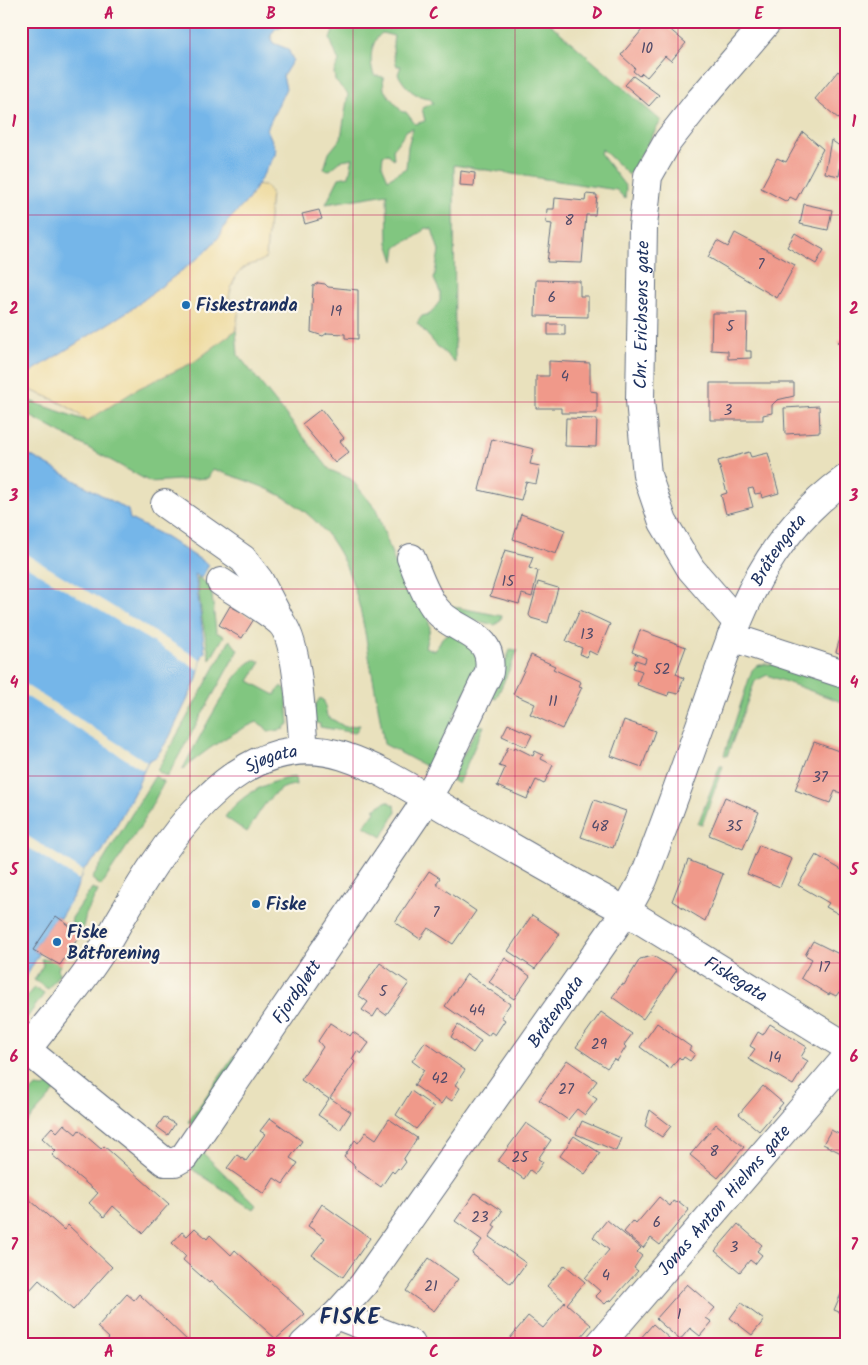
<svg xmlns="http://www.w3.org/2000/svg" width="868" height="1365" viewBox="0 0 868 1365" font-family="Kalam,sans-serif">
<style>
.green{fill:#81c680;stroke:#4e7a6f;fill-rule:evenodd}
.sand{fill:#eeda9e;stroke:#84847e}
.water{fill:#75b6e9;stroke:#4872a4}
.pier{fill:#e9e1bd}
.building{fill:#f0998a}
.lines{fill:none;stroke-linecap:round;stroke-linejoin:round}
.minor-casing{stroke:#636d7f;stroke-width:30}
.minor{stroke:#fff;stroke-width:28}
.grid{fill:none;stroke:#c2185b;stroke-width:1;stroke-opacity:0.55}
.poi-dot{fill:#1f6fb2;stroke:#fbf7ec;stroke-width:2}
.labels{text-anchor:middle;stroke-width:4.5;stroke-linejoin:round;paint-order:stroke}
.number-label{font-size:15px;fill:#504a69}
.poi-label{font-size:18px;font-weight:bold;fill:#1b2f5e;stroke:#fbf7ec;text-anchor:start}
.street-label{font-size:18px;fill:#1b2f5e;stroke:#fbf7ec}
.district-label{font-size:22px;font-weight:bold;letter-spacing:1px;fill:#1b2f5e;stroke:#fbf7ec}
.neatline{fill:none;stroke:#c2185b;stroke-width:2}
.grid-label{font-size:16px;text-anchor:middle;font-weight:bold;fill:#c2185b}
</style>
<rect width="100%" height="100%" fill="#fbf7ec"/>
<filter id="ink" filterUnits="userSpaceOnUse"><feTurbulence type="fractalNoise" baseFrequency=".02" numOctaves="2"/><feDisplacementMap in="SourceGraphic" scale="10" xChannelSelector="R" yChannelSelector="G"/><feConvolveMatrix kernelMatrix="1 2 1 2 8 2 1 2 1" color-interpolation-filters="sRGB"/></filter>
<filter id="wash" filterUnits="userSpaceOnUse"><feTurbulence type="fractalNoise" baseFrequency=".0096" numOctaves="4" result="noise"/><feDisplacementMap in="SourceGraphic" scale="20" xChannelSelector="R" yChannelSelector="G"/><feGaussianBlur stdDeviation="1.12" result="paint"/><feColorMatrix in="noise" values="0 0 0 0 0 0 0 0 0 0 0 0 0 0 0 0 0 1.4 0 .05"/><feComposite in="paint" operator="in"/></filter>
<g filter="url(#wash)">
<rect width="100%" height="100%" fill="#e9e1bd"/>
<path class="green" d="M332,21H547L661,121L629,175L602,149L600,153L626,187L625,199L617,190L454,165L455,362L438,347L417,323L422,316L430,314L440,301V292L434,279L439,251L432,229L425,228C415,241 406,239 396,248L394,261L388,243L387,194L326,204L339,178L349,176L353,158L342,160L330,170L324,169L329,153L341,138L348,94L335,81L334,72L339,62L330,39L333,31ZM382,33L394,36C392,47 393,55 397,66H401L398,74C405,87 414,97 430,98L433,103L422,108L425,121L415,124L406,112H402L384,90L383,77L374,75C369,62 370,42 382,33ZM413,128L408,146L406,168L388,179L382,165L383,155L388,154L394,159L393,149L407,130Z
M236,330L238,355L330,470L351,479L376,509L396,566L403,564L428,618L430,628L425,647L435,651L442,638L450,633L464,642L481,660L429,768L384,744C380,716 375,689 370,662C359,593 347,532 280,495C259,484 235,477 213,469L208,478L150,482L21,411V398L87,421L139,388L194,362Z
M197,577L211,586L216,632L224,636L210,660L202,619Z
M444,605L502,616L500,621L495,625L472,620Z
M230,640L238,650L167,777L157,771Z
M510,650H518L496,699L492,697Z
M255,660L261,662L249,681L275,695L281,686L286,689L289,724L284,727L285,729L268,732L265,727L257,722C228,734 206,750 182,770C194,749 235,664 255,660Z
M765,664L777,665L847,688V704L767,675L755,681L727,756L724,755L752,670L756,666Z
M320,698L324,701L327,716L345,727L360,725L355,733L320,727V724L316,723L312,710Z
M478,726H484L458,784L453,781L452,777Z
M720,766H723L722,769L702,825L698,824Z
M155,776L164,782L163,784L142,824L101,886L92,879Z
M295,777L296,785C271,786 259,814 247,832L225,817C240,795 269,780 295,777Z
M387,801L395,806L396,812L382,837L364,826L376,810L374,809Z
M92,888L98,891L86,914L82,931L71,923L72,918Z
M41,959H51L60,965L58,969L59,974L48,989L34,980L43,965Z
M34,987L44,994L21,1026V1004Z
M235,1055L240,1059L192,1124L188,1122Z
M52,1081L59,1087L21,1129V1102L36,1087L45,1088Z
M202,1152L256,1205L253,1209L192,1169L190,1165Z"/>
<path class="sand" d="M257,185H265L271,192L266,257C261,263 254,263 247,266C236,271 230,288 229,299L239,308L236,330L194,362L139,388L87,421C67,403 46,396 21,387V378L133,308L202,255L219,237L227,222L248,200Z"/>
<path class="water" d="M21,21H292L275,29L271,35L273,43L288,49L293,60L283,76L286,88L267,129L276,150L275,155L248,200L227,222L219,237L202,255L133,308L21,378Z
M21,448L28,454L128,510L130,519L160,534L209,565L201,578L195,574L205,652L202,656L197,679L169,738L156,757L148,761L137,787L102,852L83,870L75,893L60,918L56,916L33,950L39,954L21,986Z"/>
<path class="pier" d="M21,551L201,660L199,670L21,563Z
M21,682L147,762L143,770L21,693Z
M21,832L83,871L79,880L21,843Z"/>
<g id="blocks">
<path class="building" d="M656,21H660L686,43L671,61L665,56L647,77L642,73L639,76L633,71L635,68L621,55L647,24L651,28Z
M847,66V119L843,116L839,119L815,99L838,71L840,73Z
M633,76L659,95L649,106L625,85Z
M803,132L823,149L796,200L790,197L787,202L761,188L777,158L786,162Z
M831,140L844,149L839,176L825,173Z
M461,171L475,173L474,186L460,185Z
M586,194L597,195L595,215H586L582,263L547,262L552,224L546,223L547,209H554L555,198L585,201Z
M804,204L832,210L828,230L800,224Z
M319,210L322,219L305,224L302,214Z
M735,233L795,265L777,298L708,257L717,241L728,247Z
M795,233L824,250L816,264L787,247Z
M536,280L580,281V296H588V317L535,316Z
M318,283L325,284L328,287L358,290V339L345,338V334L327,333L323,336L311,332L313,286Z
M712,313H747L746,351H751V358L728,359V351L711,350Z
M548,324H565V335H548Z
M847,335V350L838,342Z
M549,361L590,363V391L597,392V413H561V408H536V376H549Z
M710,383H794V396L777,400L772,405V413L763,415V420H710Z
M819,406L820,432L785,434L784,408Z
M321,409L344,438L340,441L349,452L335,463L302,424Z
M566,418L597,419L596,447L565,446Z
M492,439L534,449L530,464L540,466L536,484L526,482L521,500L479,490Z
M749,452L751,457L768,453L779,493L762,498L761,493L755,494L753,488L748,489L753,507L726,514L721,495L727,493L718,461Z
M521,514L565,530L556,554L513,539Z
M505,550L533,557L529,568L538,571L532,597L522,594L519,604L490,596Z
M538,582L558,588L548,623L531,618L529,615Z
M230,606L254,619L242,638L219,625Z
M580,610L610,624L597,655L589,651L587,657L580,654L582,648L566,641Z
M640,630L686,647L676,674L684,678L678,694L669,692L668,696L637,685L642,671L633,668L636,660L645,663L646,658L632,652Z
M842,631L847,632V656L836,652Z
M531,655L555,666L553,669L581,682L579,686L582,687L562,729L530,714L535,704L513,694Z
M624,720L655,731L642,767L611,756Z
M508,724L532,735L526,747L502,736Z
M814,742L847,754L844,767L847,768V795L835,791L830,803L795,790Z
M508,747L514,749L515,747L533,756L535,751L543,755L541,759L553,765L544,784L536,780L527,799L497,786L505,768L499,766Z
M725,797L759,812L743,849L709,835Z
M594,800L626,811L613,848L581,837Z
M759,845L792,859L780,887L747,874Z
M816,855L847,873L846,918L826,907L829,903L798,885Z
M688,860L723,874L705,921L672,901Z
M429,871L440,878L436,884L476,911L453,944L428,928L420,939L395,922Z
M532,915L560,934L535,969L508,951Z
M56,916L81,934L60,965L33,950Z
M813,941L847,958V997L839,992L836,996L830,993L829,995L801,978L812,959L805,955Z
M653,956L677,970L643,1019L612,997L622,984L624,985L640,959Z
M505,958L530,976L514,999L489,982Z
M380,963L409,983L386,1015L378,1009L373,1017L362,1010L368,1002L358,995Z
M467,974L510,1004L501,1017L505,1020L495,1035L491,1032L488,1036L445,1006Z
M601,1012L632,1034L624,1045L626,1047L617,1061L614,1059L607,1068L576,1047Z
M330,1023L350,1036L353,1032L369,1043L361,1054L357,1051L352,1059L355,1062L330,1098L351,1112L340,1130L318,1115L329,1099L301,1080L323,1047L318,1041Z
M657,1023L691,1047L689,1050L695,1054L690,1061L684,1057L682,1060L679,1057L670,1069L640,1047Z
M770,1024L807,1047L801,1057L808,1061L793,1085L748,1059L755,1049L750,1046L758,1032L763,1035Z
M458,1025L481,1041L473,1053L451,1037Z
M425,1042L465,1070L455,1085L460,1088L452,1101L446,1097L441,1104L414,1085L424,1070L412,1061Z
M567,1060L597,1081L588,1093L597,1099L585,1115L577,1109L568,1120L539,1100Z
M763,1086L783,1103L759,1131L739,1114Z
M411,1091L434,1107L416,1129L396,1115Z
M650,1110L671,1126L662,1137L645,1126Z
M164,1117L175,1124L168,1135L157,1127Z
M270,1118L302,1141L290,1158L298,1163L283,1184L274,1178L264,1194L227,1168L237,1155L246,1161L265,1134L260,1131Z
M389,1119L417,1138L403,1160L406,1162L400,1170L398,1168L394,1173L392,1171L381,1187L354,1168L355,1166L344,1157L355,1140L358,1143L366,1132L376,1139Z
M582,1121L621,1138L616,1151L576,1134Z
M526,1123L551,1140L538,1159L543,1162L535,1174L530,1170L524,1179L498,1161Z
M64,1124L76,1134L79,1130L101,1149L104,1146L169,1204L143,1233L113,1206L104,1217L89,1203L98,1193L52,1155L56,1151L42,1138L52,1127L57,1132Z
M716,1124L744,1147L718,1178L690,1155Z
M831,1130L847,1138V1156L823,1144Z
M574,1136L600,1153L585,1174L560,1156Z
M21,1192L64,1230L68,1225L112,1267L73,1310L39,1280L29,1291L21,1283V1279L29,1271L21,1264Z
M475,1193L502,1211L493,1225L496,1227L489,1237L526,1263L511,1284L472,1254L482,1240L455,1221Z
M659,1197L670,1206L673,1201L676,1203L678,1201L689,1210L660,1245L651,1238L643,1248L624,1232L633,1221L636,1224Z
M322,1204L370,1238L343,1277L312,1255L325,1238L308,1226Z
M607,1220L641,1248L637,1252L642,1256L634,1268L638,1271L611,1301L610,1299L605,1304L595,1296L600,1291L585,1278L609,1250L593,1237Z
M738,1224L762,1245L757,1251L762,1255L755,1264L750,1260L740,1272L715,1251Z
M195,1228L207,1239L210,1235L231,1255L235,1250L305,1314L276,1339L211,1281L209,1283L183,1260L186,1256L172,1243L182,1232L187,1236Z
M429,1258L458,1279L434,1311L406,1291Z
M565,1265L585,1282L567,1304L591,1325L575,1344H530L525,1340L522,1344H516L510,1338L528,1316L543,1328L565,1302L547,1286Z
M847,1280V1315L834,1310Z
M687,1284L715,1308L706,1318L712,1322L700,1336L690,1328L680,1340L656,1319Z
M127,1294L134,1300L139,1294L191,1344H107L105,1342L109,1338L97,1327Z
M741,1303L764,1320L752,1335L730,1318Z
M653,1324L670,1339L666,1344H643L639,1340Z
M21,1334L31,1344H21Z"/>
</g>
</g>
<g filter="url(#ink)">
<use href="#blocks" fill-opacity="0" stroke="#636d7f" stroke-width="1"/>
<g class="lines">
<g class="minor-casing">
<g id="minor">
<path d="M165,504L243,559L259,580L280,620"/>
<path d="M221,582C237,593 269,611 281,623C299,641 301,723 304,750"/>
<path id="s1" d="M737,622L691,569L663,522L647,475L640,400L643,227L648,176L668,141L701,99L768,21"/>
<path d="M731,637L847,675"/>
<path id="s2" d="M27,1050L165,1162H175L184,1157L417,814L437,781L489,672C495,630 454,634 435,608C424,594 418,574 411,558"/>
<path id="s3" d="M21,1057C48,1021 79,988 103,949C150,869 227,719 343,756C380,768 413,790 446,809C506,844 565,879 626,911L847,1047"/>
<path d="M336,1315L411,1344"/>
<path id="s4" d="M304,1344L336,1315L363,1285L626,911L643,880C664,827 683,773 702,720C735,625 760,539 847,478"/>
<path id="s5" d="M600,1344L847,1057"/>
</g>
</g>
<use href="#minor" class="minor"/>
</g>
</g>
<path class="grid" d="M190,21V1344M353,21V1344M515,21V1344M678,21V1344M21,215H847M21,402H847M21,589H847M21,776H847M21,963H847M21,1150H847"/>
<g class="poi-dot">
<circle cx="186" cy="305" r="5"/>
<circle cx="256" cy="904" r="5"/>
<circle cx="57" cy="942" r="5"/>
</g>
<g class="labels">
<g class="number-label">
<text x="647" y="53">10</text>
<text x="569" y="225">8</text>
<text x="761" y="269">7</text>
<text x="552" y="302">6</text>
<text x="336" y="316">19</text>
<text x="730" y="331">5</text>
<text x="565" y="381">4</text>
<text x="728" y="415">3</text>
<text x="508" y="586">15</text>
<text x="587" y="639">13</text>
<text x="662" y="674">52</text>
<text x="553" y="706">11</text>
<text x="820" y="782">37</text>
<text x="600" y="831">48</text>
<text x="734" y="831">35</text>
<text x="436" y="917">7</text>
<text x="824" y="972">17</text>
<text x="383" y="996">5</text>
<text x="477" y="1015">44</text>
<text x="599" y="1049">29</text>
<text x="775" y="1062">14</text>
<text x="440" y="1083">42</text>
<text x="566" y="1094">27</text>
<text x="714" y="1156">8</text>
<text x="520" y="1162">25</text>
<text x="480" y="1222">23</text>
<text x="657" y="1227">6</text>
<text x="734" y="1252">3</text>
<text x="606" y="1280">4</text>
<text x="431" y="1291">21</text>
<text x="679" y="1319">1</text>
</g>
<g class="poi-label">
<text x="196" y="311">Fiskestranda</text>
<text x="266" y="910">Fiske</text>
<text x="67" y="938">Fiske<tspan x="67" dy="21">Båtforening</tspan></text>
</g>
<g class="street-label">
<text dy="6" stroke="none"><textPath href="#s1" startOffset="335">Chr. Erichsens gate</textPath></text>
<text dy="6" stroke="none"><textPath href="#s4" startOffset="934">Bråtengata</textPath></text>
<text dy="6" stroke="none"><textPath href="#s3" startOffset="396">Sjøgata</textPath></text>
<text dy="6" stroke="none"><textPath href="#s3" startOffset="922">Fiskegata</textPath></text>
<text dy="6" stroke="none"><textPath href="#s2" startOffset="398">Fjordgløtt</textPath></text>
<text dy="6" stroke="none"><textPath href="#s4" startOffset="418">Bråtengata</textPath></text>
<text dy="6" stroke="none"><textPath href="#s5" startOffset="190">Jonas Anton Hielms gate</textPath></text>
</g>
<g class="district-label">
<text x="350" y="1324">FISKE</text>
</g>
</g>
<rect width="868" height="1365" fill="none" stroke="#fbf7ec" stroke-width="55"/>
<rect x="28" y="28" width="812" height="1310" class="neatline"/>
<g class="grid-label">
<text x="109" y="19">A</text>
<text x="271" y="19">B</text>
<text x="434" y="19">C</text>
<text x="597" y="19">D</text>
<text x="759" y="19">E</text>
<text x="14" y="127">1</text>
<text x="854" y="127">1</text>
<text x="14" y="314">2</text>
<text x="854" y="314">2</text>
<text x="14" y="501">3</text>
<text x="854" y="501">3</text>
<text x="14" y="688">4</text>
<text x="854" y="688">4</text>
<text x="14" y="875">5</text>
<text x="854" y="875">5</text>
<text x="14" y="1062">6</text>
<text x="854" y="1062">6</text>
<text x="14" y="1250">7</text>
<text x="854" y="1250">7</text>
<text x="109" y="1357">A</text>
<text x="271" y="1357">B</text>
<text x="434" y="1357">C</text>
<text x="597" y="1357">D</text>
<text x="759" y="1357">E</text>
</g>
</svg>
